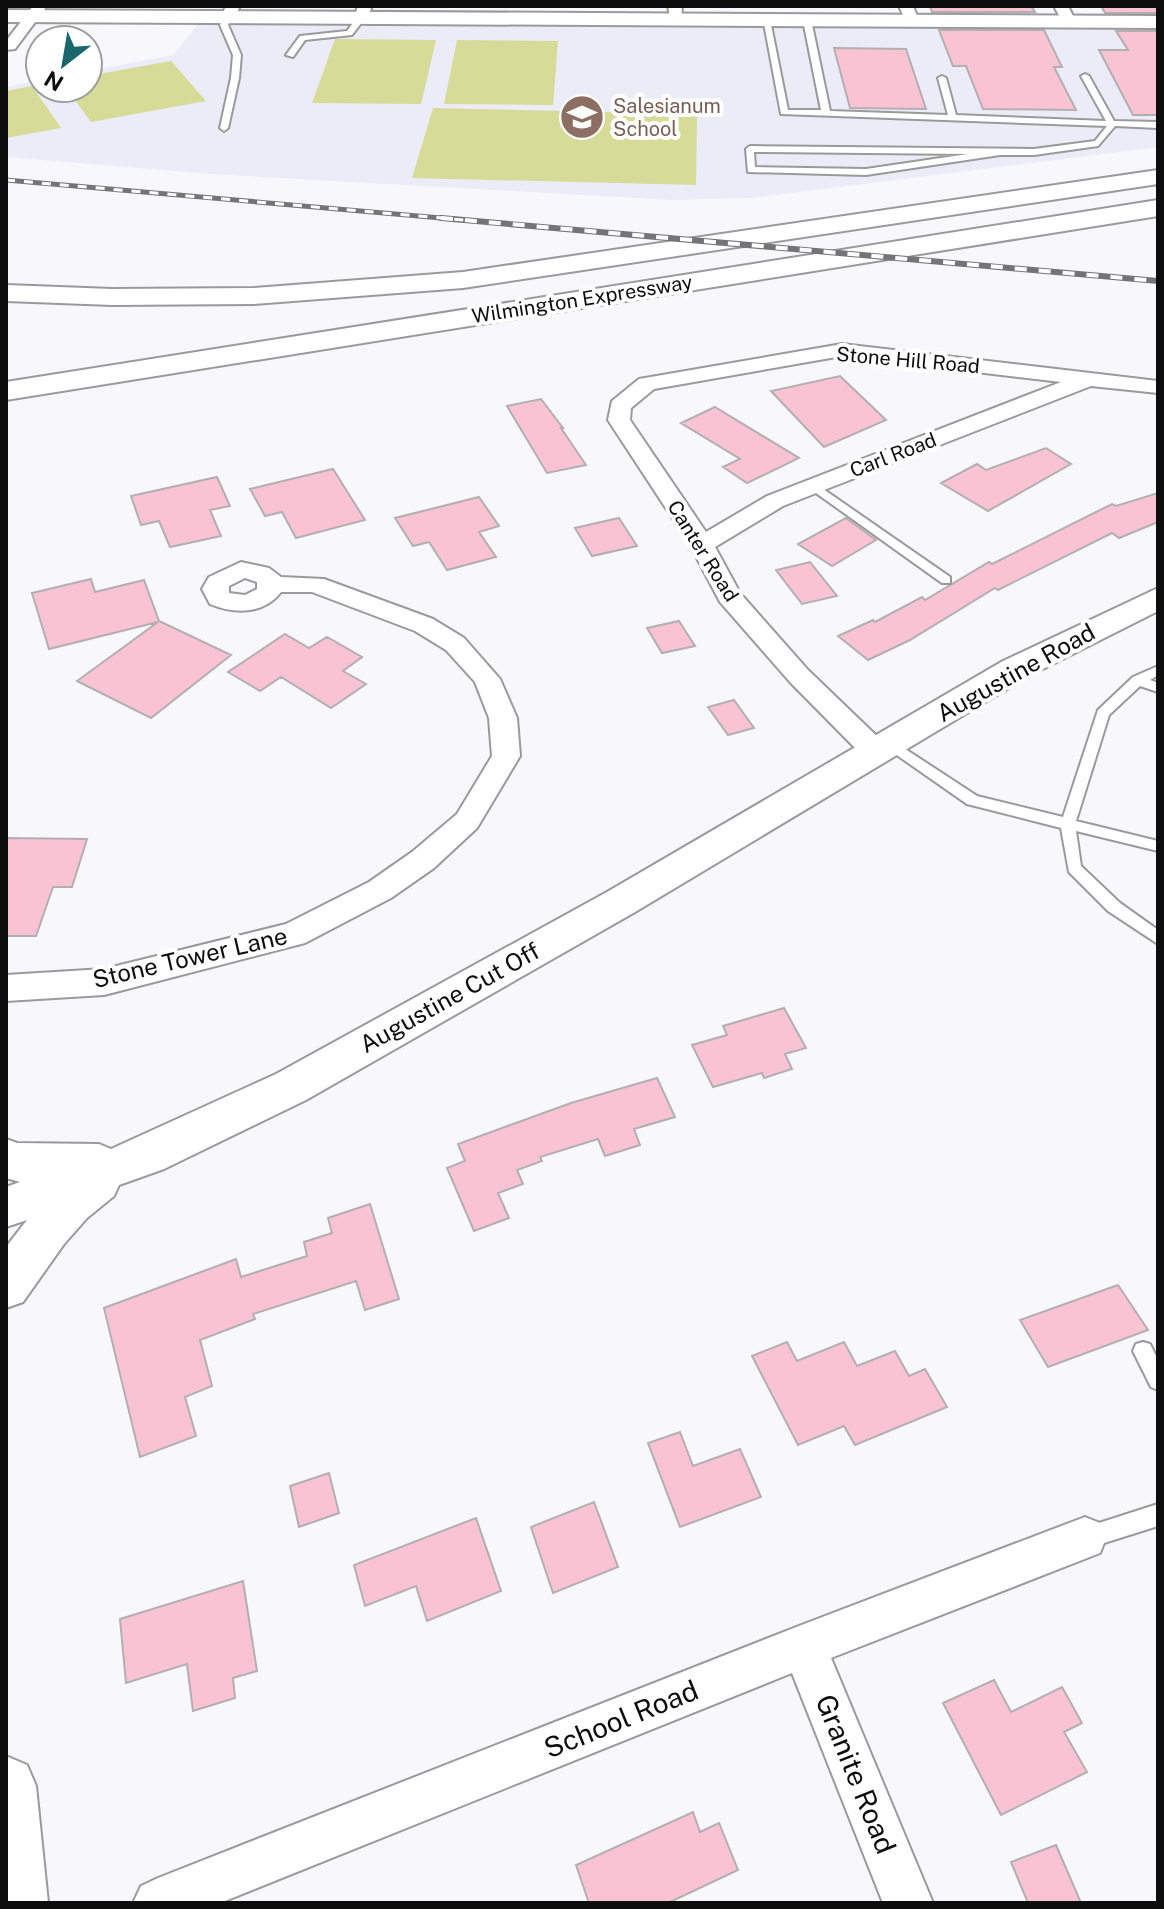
<svg xmlns="http://www.w3.org/2000/svg" width="1164" height="1909" viewBox="0 0 1164 1909" font-family="'Public Sans',sans-serif">
<style>
.built{fill:#ebecf7}
.green{fill:#d6db97}
.building{fill:#fac3d4;stroke:#b3afb0;stroke-width:2}
.lines{fill:none;stroke-linecap:round;stroke-linejoin:round}
.service-casing{stroke:#9a9a9d;stroke-width:4}
.minor-casing{stroke:#9a9a9d;stroke-width:4}
.tertiary-casing{stroke:#9a9a9d;stroke-width:4}
.motorway-casing{stroke:#9a9a9d;stroke-width:4}
.service{fill:#fff;fill-rule:evenodd}
.minor{fill:#fff;fill-rule:evenodd}
.tertiary{fill:#fff;fill-rule:evenodd}
.motorway{fill:#fff;fill-rule:evenodd}
.rail-far1-casing{stroke:#747476;stroke-width:5}
.rail-casing{stroke:#747476;stroke-width:6}
.rail-far1{stroke:#fff;stroke-width:3;stroke-dasharray:9;stroke-linecap:butt}
.rail{stroke:#fff;stroke-width:4;stroke-dasharray:12;stroke-linecap:butt}
.labels{text-anchor:middle;stroke-width:8;stroke-linejoin:round;paint-order:stroke}
.far-education-label{font-size:20px;fill:#785e54;stroke:#fff;text-anchor:start}
.far-street-label{font-size:20px;fill:#0d0d0e;stroke:#fff}
.street-label{font-size:24px;fill:#0d0d0e;stroke:#fff}
.near-street-label{font-size:28px;fill:#0d0d0e;stroke:#fff}
</style>
<rect width="100%" height="100%" fill="#f8f8fc"/>
<path class="built" d="M199,23L1158,29V147L751,198L671,200L210,174L6,157V87L40,80V88H88V71L173,55Z"/>
<path class="green" d="M335,39L436,40L421,104L312,103Z
M457,40L558,41L553,105L444,104Z
M171,61L206,101L91,122L66,88H88V76Z
M32,86L61,128L6,138V91Z
M433,108L697,114L696,185L412,178Z"/>
<path class="building" d="M930,6H1031L1035,12H932Z
M1101,6H1158V13H1105Z
M939,30H1044L1062,67H1054L1076,110L983,109L966,66H953Z
M1116,31H1158V115H1133L1099,50H1128Z
M834,48L906,49L926,109L850,108Z
M840,376L886,420L824,447L771,391Z
M541,399L563,428H561L586,465L547,473L507,406Z
M715,407L799,458L747,483L723,467L740,459L681,423Z
M1046,448L1071,464L988,511L941,483L977,464L986,470Z
M333,469L365,520L296,538L282,512L265,516L250,489Z
M217,477L230,506L210,510L221,536L170,547L159,521L141,525L131,496Z
M1158,493V522L1119,538L1112,533L998,590L995,588L910,640L868,660L838,636L873,620L875,622L922,597L925,600L989,562L992,564L1112,504L1116,506Z
M479,497L499,526L479,532L496,557L447,570L429,542L413,546L395,518Z
M619,518L637,546L592,556L575,528Z
M846,518L876,540L832,566L798,544Z
M810,562L837,596L802,604L776,570Z
M91,579L95,592L144,580L159,621L231,655L151,718L77,681L158,622L49,649L32,593Z
M679,621L695,646L662,653L647,628Z
M285,634L309,648L327,637L362,657L343,671L366,684L331,708L281,677L260,691L228,672Z
M734,700L754,728L728,735L708,707Z
M6,838L87,839L72,887H53L36,936H6Z
M784,1008L806,1048L785,1054L792,1069L764,1078L762,1073L713,1087L692,1045L727,1035L723,1026Z
M657,1078L675,1117L634,1129L640,1145L605,1156L598,1139L540,1157L542,1161L517,1170L523,1184L498,1193L509,1218L474,1231L447,1168L465,1161L458,1144L571,1103Z
M370,1204L399,1299L365,1310L356,1281L253,1314L255,1319L200,1340L212,1386L185,1397L196,1436L140,1457L104,1308L236,1259L241,1277L307,1256L304,1242L332,1233L328,1218Z
M1118,1285L1148,1330L1048,1367L1020,1320Z
M787,1342L797,1361L844,1342L857,1366L895,1351L909,1376L925,1369L947,1407L855,1445L844,1426L798,1445L752,1356Z
M680,1432L693,1466L740,1449L761,1497L680,1527L648,1443Z
M329,1473L339,1513L299,1527L290,1486Z
M594,1502L618,1567L553,1593L531,1527Z
M476,1518L501,1591L427,1621L416,1586L365,1606L354,1565Z
M243,1581L257,1671L233,1678L235,1698L193,1711L187,1664L126,1683L120,1619Z
M994,1680L1011,1712L1062,1687L1082,1723L1064,1732L1087,1772L1001,1815L943,1703Z
M693,1812L700,1832L719,1823L738,1870L668,1903H589L576,1865Z
M1056,1845L1081,1903H1028L1011,1862Z"/>
<g class="lines">
<g class="service-casing">
<path id="service" d="M225,15L232,17L228,25L241,55L239,78L228,128L224,131L220,128L231,78L233,55L220,25Z
M358,16L365,18L352,35L305,40L293,57L286,55L300,36L347,31Z
M763,18L770,20L788,110H821L803,20L807,18L811,20L830,111L948,115L938,78L942,76L946,78L956,115L1106,121L1081,76L1085,74L1089,76L1114,121L1158,122V128L1115,126L1098,146L1034,155H1000L866,175L748,172L746,149L750,146L1034,149L1095,141L1107,126L781,114ZM754,152L968,154L866,169L755,167Z
M813,482L950,577V583H942L809,488L807,486Z
M1158,666V675L1150,680L1158,683V692L1140,686L1109,715L1076,821L1158,841V851L1076,831L1081,866L1120,903L1158,930V944L1108,911L1069,872L1061,828L967,804L881,744L883,741H893L977,796L1063,817L1098,710L1133,677Z
M1143,1342L1150,1344L1158,1360V1390L1151,1387L1133,1351L1136,1344Z
M1158,1504V1526L1085,1549L1077,1546L1074,1538L1077,1530Z"/>
</g>
<g class="minor-casing">
<path id="minor" d="M33,6H47L15,49L6,50V41Z
M226,6H240L233,20L228,21L221,17Z
M358,6H372L366,21H356L354,18Z
M668,6H682L681,23H671Z
M899,6H913L919,21L917,24H907Z
M1054,6H1068L1076,22L1074,25H1064Z
M842,344L1158,381V393L1091,386L783,506L715,547L740,593L808,670L886,745L890,752L886,759L876,762L866,759L790,682L720,602L690,545L608,420L612,401L639,379ZM842,356L1061,382L767,496L706,532L630,420L631,408L654,389Z
M241,562L269,568L281,577L324,579L433,619L464,638L500,679L517,718L520,756L477,828L434,868L391,898L305,943L104,995L6,1001V975L104,969L286,924L369,882L412,852L457,814L492,756L489,718L475,682L446,650L415,631L312,592H281C263,615 234,614 210,604L202,589L209,577ZM245,578L257,582V589L245,595L229,593V586Z
M1085,1517L1100,1523L1106,1538L1100,1553L831,1658L933,1903H883L792,1673L220,1903H133L141,1886L158,1878L804,1624Z"/>
</g>
<g class="tertiary-casing">
<path id="tertiary" d="M6,10L1158,16V28L6,22Z
M1158,588V611L1027,677L635,912L306,1100L164,1169L119,1185L114,1196L87,1218L64,1244L23,1302L6,1308V1247L27,1220L6,1227V1187L20,1182L6,1178V1139L17,1143L99,1144L111,1149L276,1074L607,892L1003,661Z
M6,1756L27,1765L36,1786L48,1903H6Z"/>
</g>
<g class="motorway-casing">
<path id="motorway" d="M1158,170V184L463,288L253,304L112,305L6,301V285L112,289L253,288L463,272Z
M1158,200V216L6,400V382Z"/>
</g>
<use href="#service" class="service"/>
<use href="#minor" class="minor"/>
<use href="#tertiary" class="tertiary"/>
<use href="#motorway" class="motorway"/>
<g class="rail-far1-casing">
<path id="rail-far1" d="M6,180L464,220"/>
</g>
<g class="rail-casing">
<path id="rail" d="M441,218L1158,281"/>
</g>
<use href="#rail-far1" class="rail-far1"/>
<use href="#rail" class="rail"/>
</g>
<defs>
<g id="school-disc" transform="scale(2.3)"><circle r="9.5" fill="#8d6e63" stroke="#fff"/><path d="M0-5L7-2L0 1L-7-2ZM-4 1L0 2.5L4 1V4Q0 6-4 4Z" fill="#fff"/></g>
</defs>
<g fill-rule="evenodd">
<use href="#school-disc" x="582" y="117"/>
</g>
<g class="labels">
<g class="far-education-label">
<text x="613" y="113">Salesianum<tspan x="613" dy="23">School</tspan></text>
</g>
<g class="far-street-label">
<text transform="translate(582 299) rotate(-9)" y="7">Wilmington Expressway</text>
<text transform="translate(908 360) rotate(5)" y="7">Stone Hill Road</text>
<text transform="translate(893 455) rotate(-21)" y="7">Carl Road</text>
<text transform="translate(703 551) rotate(58)" y="7">Canter Road</text>
</g>
<g class="street-label">
<text transform="translate(1016 673) rotate(-29)" y="8">Augustine Road</text>
<text transform="translate(190 958) rotate(-13)" y="8">Stone Tower Lane</text>
<text transform="translate(450 998) rotate(-29)" y="8">Augustine Cut Off</text>
</g>
<g class="near-street-label">
<text transform="translate(621 1719) rotate(-22)" y="10">School Road</text>
<text transform="translate(856 1774) rotate(68)" y="10">Granite Road</text>
</g>
</g>
<rect width="1164" height="1909" fill="none" stroke="#0d0d0e" stroke-width="16"/>
<g transform="translate(64 64) rotate(211)"><circle r="38" fill="#ffffff" stroke="#9e9e9f" stroke-width="2"/>
<path d="M0-6L14 30L0 20L-14 30Z" fill="#1a676e"/>
<text y="-12" font-size="22" font-weight="bold" text-anchor="middle" fill="#0d0d0e">N</text>
</g>
</svg>
